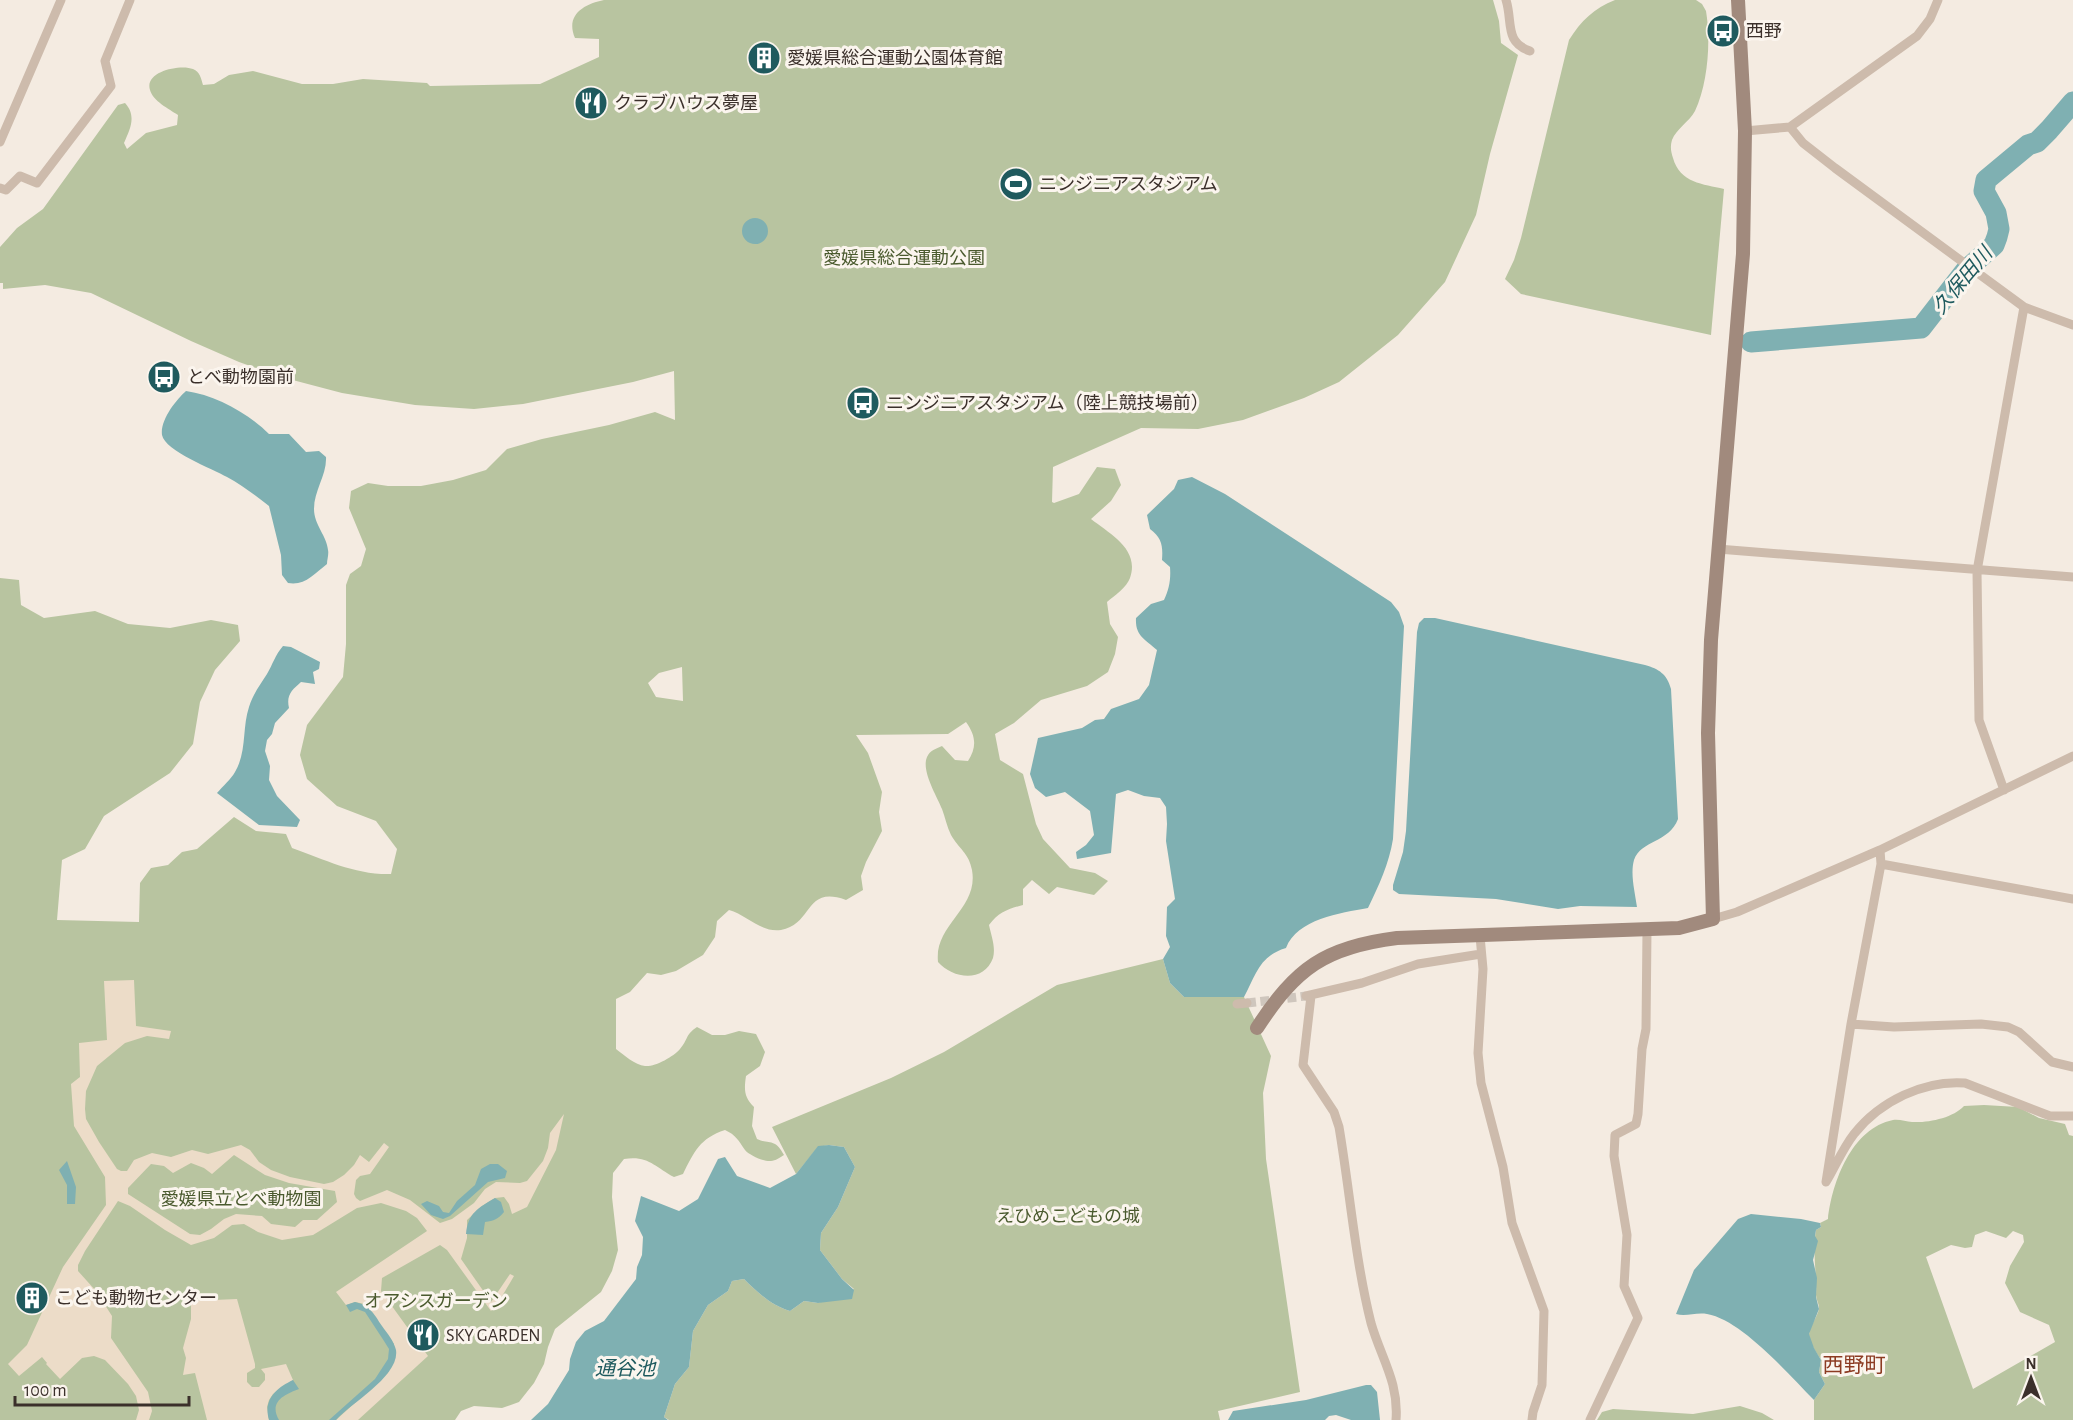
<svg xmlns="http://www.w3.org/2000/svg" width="2073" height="1420" viewBox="0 0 2073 1420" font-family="'Alegreya Sans','Noto Sans JP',sans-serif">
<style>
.green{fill:#b8c4a0;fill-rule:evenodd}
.plaza{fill:#ecdcc8;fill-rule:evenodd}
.water{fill:#7fb0b2}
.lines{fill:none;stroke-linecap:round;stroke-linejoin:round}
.river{stroke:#7fb0b2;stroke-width:21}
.street-tunnel{stroke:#cfc6bd;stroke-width:9;stroke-dasharray:9 4.5;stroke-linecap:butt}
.street{stroke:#cdbbac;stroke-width:9}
.secondary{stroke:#a18a7d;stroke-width:14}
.labels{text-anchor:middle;stroke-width:6;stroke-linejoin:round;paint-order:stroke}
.poi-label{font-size:18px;fill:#3b302b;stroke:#fbf5ee;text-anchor:start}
.park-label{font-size:18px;fill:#4a5a2e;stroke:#fbf5ee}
.water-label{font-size:20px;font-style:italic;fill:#1f5a5e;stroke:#fbf5ee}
.quarter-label{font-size:21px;fill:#8c3b22;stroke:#fbf5ee}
</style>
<rect width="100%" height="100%" fill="#f4ebe1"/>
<path class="green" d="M604,0H1493L1499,21L1501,43L1518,55L1490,154L1476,215L1445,282L1398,335L1339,382L1304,398L1243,420L1198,429L1141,428L1053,467L1052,502L1054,503L1079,494L1097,467L1115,469L1121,485L1111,501L1091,519C1110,534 1140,549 1130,578C1127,587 1114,596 1107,602L1110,624L1118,637L1115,654L1108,672L1087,686L1041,700L1014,723L995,734L1000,760L1023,774L1036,824L1043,839L1070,868L1095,873L1108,881L1094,895L1057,887L1049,894L1032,880L1023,889V905C1008,909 999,912 989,925C991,935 996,947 993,958C984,983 953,979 938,962C934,924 979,909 972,870C969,853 959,849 951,835C947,827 945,817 942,809C937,796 921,771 927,757C930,750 936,749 942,746L955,760L968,761C977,747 976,736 966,722L948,734L856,735L868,753L882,792L879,812L882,831L866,862L861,876L863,890L846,900C804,885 814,924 781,930C761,933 747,915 729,910L717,921L715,937L703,955L676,971L661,975L647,973L630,992L616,999V1049C624,1055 635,1065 645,1066C655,1067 673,1057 680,1049C688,1040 685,1035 697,1027L712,1035H725L739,1031L756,1034L765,1052L760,1066L746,1076C744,1090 744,1097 754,1107L752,1126L757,1139C771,1145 775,1138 784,1155C781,1157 775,1161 771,1161C764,1162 749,1155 745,1150C738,1140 736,1135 725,1130C700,1138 694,1152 683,1174L674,1177C655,1167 648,1155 624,1159L613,1173L612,1197L618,1250L612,1271L601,1292L555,1329L548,1347L544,1364L534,1383L519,1402L502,1408L474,1406L461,1411L455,1420H0V578L19,580L21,605L44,618L95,611L128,624L170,628L211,620L238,625L240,641L215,670L200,702L193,744L170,773L104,816L85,849L62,860L57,920L139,922L140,883L151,868L168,865L182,852L197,849L234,817L256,831L286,834L292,848C326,860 355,875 391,874L397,849L376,821L337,806L307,779L300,755L307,725L343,677L346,644V585L350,574L361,566L366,549L349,508L351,491L368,483L388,486H421L453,480L486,470L507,449L542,439L609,425L655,412L675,420L674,371L633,382L523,404L474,409L415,405L342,393L285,378L239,362L191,341L91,293L45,285L3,289V283H0V247L17,228L43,209L118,105L125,103C137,116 130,129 124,143L127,149L146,133L177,125L178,115C169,109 153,101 150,90C144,71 181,64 193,69C200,72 201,78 203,85L214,84L229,75L253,71L302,84H333L363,79L427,83L430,86L540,84L599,57V39L575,38C565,15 584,4 604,0ZM682,667L683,701L656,697L648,683L659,673Z
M1615,0H1696L1702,4L1706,11C1711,41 1708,83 1695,111C1689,122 1676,129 1672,140C1670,147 1671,152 1673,158C1680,183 1703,184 1724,189L1711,335L1521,294L1505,279L1514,260L1521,238L1569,40C1581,21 1594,8 1615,0Z
M1163,959L1170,983L1184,997H1244L1271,1056L1263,1093L1266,1159L1300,1392L1218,1411L1220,1420H669L664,1417L675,1384L689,1367L693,1331L708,1305L728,1291L732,1281L744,1279C757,1292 772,1306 790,1311L804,1301L818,1303L854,1289L842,1279L820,1250L821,1233L838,1207L855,1167L844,1147L829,1145L818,1147L796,1174L772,1127L891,1078L944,1052L1057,985Z
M1984,1105L2018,1107L2039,1118L2065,1124L2069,1135L2073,1136V1420H1814V1400L1825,1384L1819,1372L1821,1360C1817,1353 1810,1344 1809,1335C1809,1326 1818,1317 1819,1308C1819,1304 1816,1299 1816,1295C1817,1273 1812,1252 1816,1230L1821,1227L1820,1223L1828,1219C1832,1182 1852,1128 1893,1120C1900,1119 1906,1122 1912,1122C1928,1123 1953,1118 1964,1106ZM1986,1231L2006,1238L2013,1231L2023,1235L2024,1242L2010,1266L2005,1283L2020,1312L2049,1325L2055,1342L1973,1389L1926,1257L1951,1245L1965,1248L1972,1247L1975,1235Z
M1740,1406L1762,1413L1774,1420H1597L1602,1412L1613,1409L1693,1414Z"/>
<path class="plaza" d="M134,980L136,1026L171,1031L169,1039L147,1036L125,1043L114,1052L97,1066L86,1091L85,1109L86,1119L99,1142L117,1169L121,1171H127L134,1160L152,1153L171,1157L192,1150L208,1154L241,1145L250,1150L259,1162L271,1170L290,1177L324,1184L333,1182L344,1175L354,1165L360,1155L369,1162L384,1143L389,1147L370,1174L360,1176L356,1180L354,1194L356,1198L360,1201L387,1190L410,1200L440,1223L452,1219L474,1203L485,1189L496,1182L520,1183L527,1181L543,1161L548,1148L550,1133L564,1114L556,1150L527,1207L512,1214L509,1204L504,1197L495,1198L482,1206L467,1220V1238L461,1259L491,1302L510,1274L514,1276L498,1303L491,1311L447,1250L440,1245L382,1278L381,1291L428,1356L358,1420H336L388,1373L394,1344L365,1304L355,1302L346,1305L336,1292L427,1231L417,1218L406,1211L381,1203L357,1208L313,1235L282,1240L258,1232L244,1224L232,1225L214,1238L191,1245L165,1230L130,1206L118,1201L85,1251L78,1265V1271L96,1291L112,1316L111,1338L148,1392L152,1411L149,1420H136L139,1410L136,1396L128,1384L105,1360L94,1356L82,1358L60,1379L46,1364L47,1363L42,1357L19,1376L8,1364L27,1345L63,1267L106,1205L105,1177L74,1126L71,1084L80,1077L79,1043L107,1040L104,981ZM234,1155L265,1175L289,1183L335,1191L337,1202L317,1220H303L295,1227L271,1224L262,1216L236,1214L224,1219L211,1229L200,1235L190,1234L128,1194V1188L151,1164L164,1166L173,1173L191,1163L204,1168L212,1174Z
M237,1299L255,1364V1368L247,1373V1382L252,1387H259L265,1380V1374L261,1369L286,1364L293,1380L273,1394L269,1400L267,1407L269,1420H207L195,1373L183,1375L186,1358L183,1348L191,1319V1301Z"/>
<path class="water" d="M742 231a13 13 0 1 1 26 0a13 13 0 1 1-26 0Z
M186,391C215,395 248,413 269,434H289L306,452L319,451L326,457C327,475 314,490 314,509C314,525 327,536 328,550C329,554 327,560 327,564C314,574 305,586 288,583L282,575L281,555L269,506C256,496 242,485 227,477C213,469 165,451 162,435C160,420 176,400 186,391Z
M1192,477L1225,494L1391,602L1399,612L1404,626L1393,839C1389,864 1379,885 1368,908C1340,913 1297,919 1286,948C1259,956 1256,975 1244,997H1184L1170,983L1163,959L1170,947L1166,936L1167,907L1175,899L1166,841L1167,824L1166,807L1160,798L1144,796L1128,790L1116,794L1111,853L1077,859L1076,852L1086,845L1094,835L1090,811L1065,792L1046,797L1035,788L1030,774L1038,738L1082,728L1095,720L1104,719L1111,709L1139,699L1149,685L1157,650C1145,639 1135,636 1136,618L1151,604L1164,600C1169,589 1171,580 1170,567L1162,560C1163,546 1162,538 1150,529L1147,515L1174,489L1178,480Z
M1424,618H1435L1645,665C1659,669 1667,674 1671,689L1678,819C1669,843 1641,840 1634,860C1630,874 1635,892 1637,907L1580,906L1558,909L1496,899L1399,894L1393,890V885L1403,852L1406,831L1417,632L1419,623Z
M283,646L291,647L320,662L319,669L313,672L315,684L301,682C292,690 286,695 289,708L275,723L272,734L267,740L265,751L270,766L269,780L277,796L300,820L297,827L259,825L217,793C223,786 231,779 235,772C247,752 242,728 249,707C253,694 260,685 267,674C273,664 275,655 283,646Z
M829,1145L844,1147L855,1167L838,1207L821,1233L820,1250L842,1279L854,1290L852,1299L818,1303L804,1301L790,1311C772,1306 757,1292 744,1279L732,1281L728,1291L708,1305L693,1331L689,1367L675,1384L664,1417L668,1420H531L548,1404L569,1370L570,1359L576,1342L585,1331L604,1321L636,1279L637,1267L642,1255L643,1237L635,1221L641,1196L679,1211L698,1199L718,1159L725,1157L737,1176L770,1188L796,1174L818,1146Z
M67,1161L76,1187L75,1204H67V1185L59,1170Z
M490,1164H498L507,1171L505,1178L488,1182L450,1216L443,1219L431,1215L421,1204L427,1201L439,1206L443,1212L449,1213L457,1201L475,1185L481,1169Z
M495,1198L501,1202L504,1212C498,1219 494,1221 485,1222L483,1235L466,1234C468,1213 478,1208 495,1198Z
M1751,1214L1801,1219L1820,1223L1821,1227L1816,1230L1815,1236L1818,1241L1813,1260L1817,1278L1816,1297L1819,1309L1809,1334L1814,1348L1821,1360L1819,1372L1825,1384L1814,1400C1789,1375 1742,1320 1707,1314C1696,1312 1686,1317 1676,1314L1694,1270L1738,1219Z
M355,1302C370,1305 374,1314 382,1326C387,1333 394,1341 396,1350C400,1376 351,1403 336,1420H329L375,1379L388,1359L389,1349L384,1341L365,1312L357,1309L350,1312L346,1305Z
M293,1380L299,1389C286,1394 268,1401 279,1420H269C263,1400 276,1388 293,1380Z
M1366,1385H1371L1377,1392L1380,1420H1351L1336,1415L1329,1416L1325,1420H1228L1233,1411L1306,1400Z"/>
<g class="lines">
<path class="river" d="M1751,342L1921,328L1966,270L1994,245L1997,237L1999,229L1996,213L1984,191L1986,180L2028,145L2037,142L2049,130L2073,102"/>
<path class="street-tunnel" d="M1247,1003L1306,996"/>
<path class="street" d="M1506,0C1513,22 1504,42 1530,51
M1790,127L1803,143L1835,168L2024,307L2073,325
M1745,131L1790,127L1917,36L1930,19L1938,0
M0,142L61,0
M0,188L6,190L20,176L37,183L111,86L105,61L130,0
M1718,549L2073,577
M2004,790L1979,720L1977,571L2024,307
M1880,850L1881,864L1851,1024L1826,1182C1835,1167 1843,1148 1854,1134C1880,1101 1924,1080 1965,1083L2050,1116H2073
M1881,864L2073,899
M1713,919L1737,912L1880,850L2073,756
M1480,936L1483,969L1478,1053L1481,1083L1503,1167L1512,1223L1544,1311L1542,1385L1533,1412L1532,1420
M1306,996L1362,983L1418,964L1481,954
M1311,996L1303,1065L1334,1112L1339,1127C1350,1192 1355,1259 1371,1323C1381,1358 1399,1382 1396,1420
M1237,1004L1247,1003
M1851,1024L1894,1027L1981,1024L2008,1027L2019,1032L2052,1062L2073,1067
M1590,1420L1638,1318L1624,1286L1627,1235L1614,1156L1615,1135L1636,1124L1638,1114L1642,1049L1646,1029L1647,930"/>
<path class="secondary" d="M1257,1028C1296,968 1325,947 1397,938L1679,928L1713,919L1708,733L1711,640L1743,254L1745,131L1738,0"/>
</g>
<defs>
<g id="bus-disc" transform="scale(1.725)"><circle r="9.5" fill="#1f5a5e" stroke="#fbf5ee"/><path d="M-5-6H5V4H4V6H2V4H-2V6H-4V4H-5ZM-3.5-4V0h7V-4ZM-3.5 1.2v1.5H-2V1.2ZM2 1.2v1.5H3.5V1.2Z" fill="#fff"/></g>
<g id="building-disc" transform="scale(1.725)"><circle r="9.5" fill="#1f5a5e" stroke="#fbf5ee"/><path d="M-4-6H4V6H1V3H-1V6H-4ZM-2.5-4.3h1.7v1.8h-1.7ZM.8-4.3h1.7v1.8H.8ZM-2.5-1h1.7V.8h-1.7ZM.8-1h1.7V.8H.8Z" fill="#fff"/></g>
<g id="restaurant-disc" transform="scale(1.725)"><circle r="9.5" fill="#1f5a5e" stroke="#fbf5ee"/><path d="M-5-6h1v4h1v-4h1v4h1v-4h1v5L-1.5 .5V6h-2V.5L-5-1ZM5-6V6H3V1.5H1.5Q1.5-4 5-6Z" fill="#fff"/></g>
<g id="stadium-disc" transform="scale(1.725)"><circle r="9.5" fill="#1f5a5e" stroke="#fbf5ee"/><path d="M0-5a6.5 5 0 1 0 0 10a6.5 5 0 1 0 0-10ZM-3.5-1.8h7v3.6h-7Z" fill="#fff"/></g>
</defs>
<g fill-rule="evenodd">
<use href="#bus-disc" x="1723" y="31"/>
<use href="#building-disc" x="764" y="58"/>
<use href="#restaurant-disc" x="591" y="103"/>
<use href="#stadium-disc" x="1016" y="184"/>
<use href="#bus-disc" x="164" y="377"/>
<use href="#bus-disc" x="863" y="403"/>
<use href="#building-disc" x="32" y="1298"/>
<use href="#restaurant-disc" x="423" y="1335"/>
</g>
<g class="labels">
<g class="poi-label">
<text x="1746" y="37">西野</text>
<text x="787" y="64">愛媛県総合運動公園体育館</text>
<text x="614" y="109">クラブハウス夢屋</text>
<text x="1039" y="190">ニンジニアスタジアム</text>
<text x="187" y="383">とべ動物園前</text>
<text x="886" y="409">ニンジニアスタジアム（陸上競技場前）</text>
<text x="55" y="1304">こども動物センター</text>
<text x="446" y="1341">SKY GARDEN</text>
</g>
<g class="park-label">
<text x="904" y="264">愛媛県総合運動公園</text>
<text x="241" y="1205">愛媛県立とべ動物園</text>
<text x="1068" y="1222">えひめこどもの城</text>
<text x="436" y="1307">オアシスガーデン</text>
</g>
<g class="water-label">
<text transform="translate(1962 280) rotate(-50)" y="7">久保田川</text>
<text x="625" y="1375">通谷池</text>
</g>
<g class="quarter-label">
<text x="1854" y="1372">西野町</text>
</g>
</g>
<g transform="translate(2031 1378)" stroke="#fbf5ee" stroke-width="4.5" paint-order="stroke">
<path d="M0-4.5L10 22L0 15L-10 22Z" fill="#3b302b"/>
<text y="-9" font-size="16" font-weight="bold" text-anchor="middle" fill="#3b302b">N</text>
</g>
<path d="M15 1396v9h174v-9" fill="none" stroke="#3b302b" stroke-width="3"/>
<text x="24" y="1396" font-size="18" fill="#3b302b" stroke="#fbf5ee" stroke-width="4.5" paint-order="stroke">100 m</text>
</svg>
